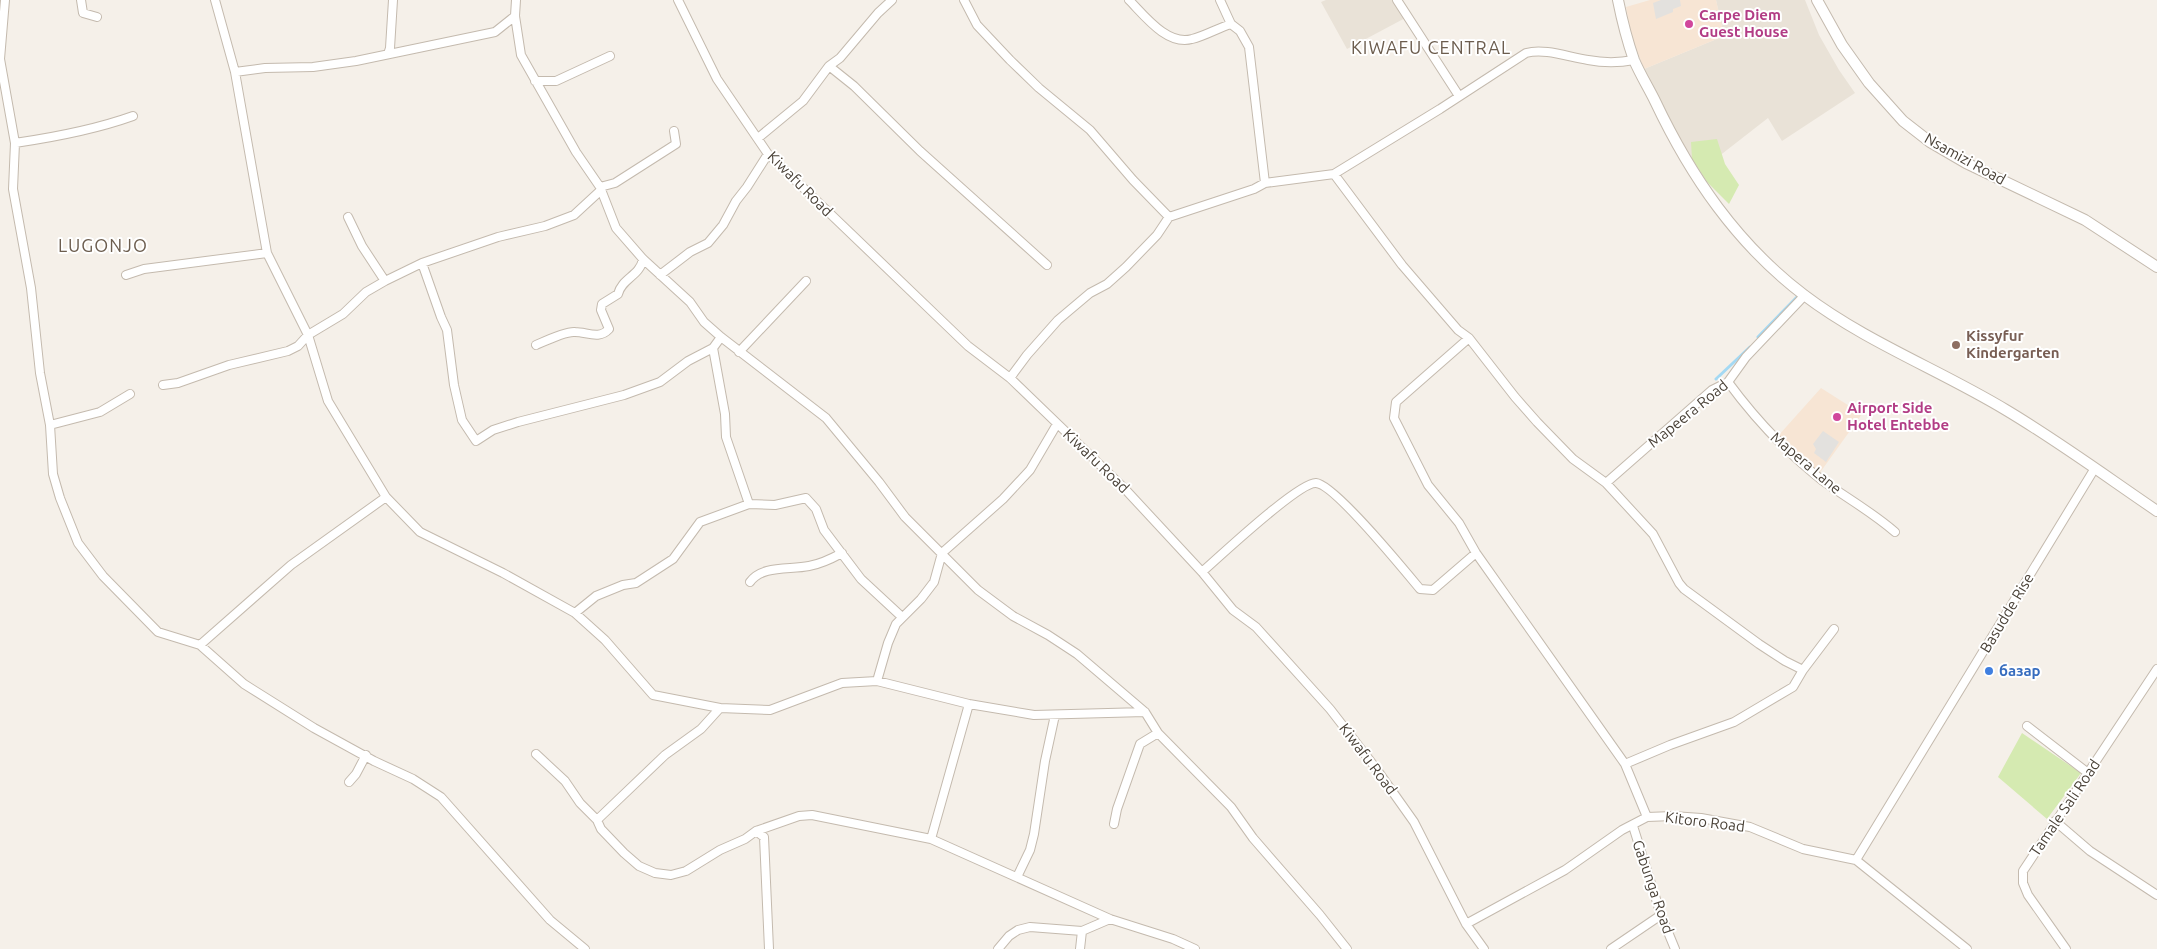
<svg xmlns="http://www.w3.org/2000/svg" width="2157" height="949" viewBox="0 0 2157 949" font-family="Ubuntu,sans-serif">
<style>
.residential{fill:#e9e2d7}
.commercial{fill:#f7e5d4}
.green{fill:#d5eab1}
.parking{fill:#e3e1de}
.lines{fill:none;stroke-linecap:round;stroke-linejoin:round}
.stream{stroke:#a4d9f3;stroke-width:3}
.minor-casing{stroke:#c4baae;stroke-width:10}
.tertiary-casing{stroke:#c4baae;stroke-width:12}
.minor{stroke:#fff;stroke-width:8}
.tertiary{stroke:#fff;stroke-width:10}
.hotel-dot{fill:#d1479c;stroke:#fff;stroke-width:2}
.education-dot{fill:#8d6e63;stroke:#fff;stroke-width:2}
.shop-dot{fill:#3f7fe0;stroke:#fff;stroke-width:2}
.labels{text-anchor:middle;stroke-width:4;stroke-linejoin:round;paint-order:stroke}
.hotel-label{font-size:15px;font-weight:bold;fill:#b23c85;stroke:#fff;text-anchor:start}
.street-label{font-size:15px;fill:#494137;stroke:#fff}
.education-label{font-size:15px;font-weight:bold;fill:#785e54;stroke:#fff;text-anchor:start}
.shop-label{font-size:15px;font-weight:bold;fill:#366cbe;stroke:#fff;text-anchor:start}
.quarter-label{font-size:18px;letter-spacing:1px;fill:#6c5d4e;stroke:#fff}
</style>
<rect width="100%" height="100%" fill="#f5f0e9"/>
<path class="residential" d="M1326,0H1398L1409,16L1347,49L1321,2Z
M1716,0H1805L1819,35L1839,70L1855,93L1782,141L1768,118L1700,171L1682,142L1644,69L1724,36Z"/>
<path class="commercial" d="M1650,0H1716L1724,36L1644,69L1632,38L1626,7Z
M1821,388L1862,414L1819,474L1778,436Z"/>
<path class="green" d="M1717,139L1725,164L1739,185L1729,204L1707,182L1692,159L1691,142Z
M2022,733L2081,773L2047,819L1998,777Z"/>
<path class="parking" d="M1661,0H1680L1681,6L1673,9V12L1656,19L1653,3Z
M1823,431L1839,442L1826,462L1814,453L1816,449L1813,444Z"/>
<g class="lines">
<path class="stream" d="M1758,337L1797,297
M1716,379L1750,347"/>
<g class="minor-casing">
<path id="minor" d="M5,0L0,59L15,143L13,189L31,288L40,373L50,425L53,474L60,498L78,543L103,576L158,632L200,645L244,684L314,728L374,761L413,779L441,797L550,920L585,949
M81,0L83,13L97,17
M215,0L235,72L267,253L308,335L328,401L386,497L420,532L503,573L575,613L605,640L653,695L720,708
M516,0L515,16L521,55L576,152L600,187L616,228L643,259L690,302L704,322L721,337L826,418L879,482L905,517L978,590L1013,616L1048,635L1077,654L1145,712L1158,733L1231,807L1253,838L1320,915L1347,949
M678,0L717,79L768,154L968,346L1010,378L1124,488L1202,572L1233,610L1256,627L1330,709L1375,767L1414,822L1466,924L1484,949
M964,0L977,25L1010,60L1039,88L1090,130L1133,180L1169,217
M1129,0C1144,15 1167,46 1192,39C1205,36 1218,28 1231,24
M1220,0L1231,24L1240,31L1249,47L1265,183
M1397,0L1459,96
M388,54L390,48L393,0
M829,66L854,86L920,151L1047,265
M235,72L265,68L313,67L356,61L495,32L515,16
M535,81H556L610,56
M758,138L803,101L829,66L840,58L878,13L892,0
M15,143C56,137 94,130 133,116
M1334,174L1402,265L1458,330L1469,338L1515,397L1537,422L1573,459L1606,483L1653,534L1679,583L1684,589L1759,644L1785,661L1803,670
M600,187L615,183L676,144L674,131
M348,217L362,246L385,281
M422,263L441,317L447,330L454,385L462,420L476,441L493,430L518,422L624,395L660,382L688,361L713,348L721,337
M126,275L144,269L267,253
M660,275L690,252L708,243L723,225L736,201L747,187L768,154
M1469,338L1396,402L1394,418L1428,485L1459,523L1476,553L1625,764L1647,817
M536,345C545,341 566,331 575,332C587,332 599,340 609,329L601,310L602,304L618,294C622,278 640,276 643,259
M739,352L806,281
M1010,378L1027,355L1058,320L1090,293L1107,284L1126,267L1157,235L1169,217L1254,189L1265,183L1334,174L1440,109L1526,53C1545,48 1568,57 1588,60C1604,63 1618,63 1634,60
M1728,382C1756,420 1786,452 1823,481C1847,498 1872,512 1895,532
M163,385L178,383L229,365L288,351L298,346L308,335L343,314L366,292L385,281L422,263L498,237L545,226L574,215L600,191
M50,425L100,412L130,394
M1606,483L1712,390L1728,382L1746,357L1805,295
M749,504L775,505L806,498L816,509L824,530L861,579L902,617
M1202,572C1219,557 1299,482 1316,483C1334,484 1405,571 1420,589L1433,590L1476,553
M750,582C762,565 789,570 809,566C821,564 831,559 842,553
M575,613L596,596L623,585L636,583L673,559L700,522L749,504L726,437L725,414L713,348
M200,645L291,565L386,497
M877,681L888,643L896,624L921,599L934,582L942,553L1003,499L1030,470L1057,424
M2027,726L2088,773
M536,754L565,781L580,803L597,820L601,829L624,853L639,866L655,873L671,875L686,871L720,850L745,839L756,831L799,816L812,815L931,839L1110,919L1173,939L1195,949
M1625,764L1670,745L1734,722L1793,687L1803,670L1834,629
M349,782L356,774L366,755
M597,820L665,755L701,729L720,708L770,710L842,683L877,681L969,704L1034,715L1145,712
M2055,821L2090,851L2157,895
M1114,824L1117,809L1140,744L1158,733
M1633,826L1661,915L1675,949
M756,831L764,837L769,949
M931,839L969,704
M1856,860L2095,468
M1017,877L1030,850L1034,834L1045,761L1055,715
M1466,924L1565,870L1622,830L1647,817L1673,816L1701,818L1750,827L1803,849L1856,860L1967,949
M998,949L1009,936L1018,930L1030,927L1082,931L1110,919
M1080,949L1082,931
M1611,949L1661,915
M2066,949L2028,895L2023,883V871L2157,669"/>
</g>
<g class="tertiary-casing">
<path id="tertiary" d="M1618,0C1622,20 1627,40 1634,60C1640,74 1648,87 1655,101C1691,177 1737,244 1804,295C1866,342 1940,370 2006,410C2058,441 2107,477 2157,511
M1817,0L1842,45L1869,83L1903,121L1930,142L1966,163L2085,220L2157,267"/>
</g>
<use href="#minor" class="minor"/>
<use href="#tertiary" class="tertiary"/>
</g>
<g class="hotel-dot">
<circle cx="1689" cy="24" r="5"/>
<circle cx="1837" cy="417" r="5"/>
</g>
<circle class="education-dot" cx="1956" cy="345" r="5"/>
<circle class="shop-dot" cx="1989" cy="671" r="5"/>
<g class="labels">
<g class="hotel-label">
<text x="1699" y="20">Carpe Diem<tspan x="1699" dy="17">Guest House</tspan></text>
<text x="1847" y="413">Airport Side<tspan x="1847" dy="17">Hotel Entebbe</tspan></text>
</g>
<g class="street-label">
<text transform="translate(1965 159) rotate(29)" y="5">Nsamizi Road</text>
<text transform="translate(800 184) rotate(45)" y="5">Kiwafu Road</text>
<text transform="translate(1688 414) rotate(-39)" y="5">Mapeera Road</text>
<text transform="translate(1096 461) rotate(44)" y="5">Kiwafu Road</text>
<text transform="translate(1806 463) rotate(40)" y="5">Mapera Lane</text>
<text transform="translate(2007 613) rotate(-59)" y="5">Basudde Rise</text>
<text transform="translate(1368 759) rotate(53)" y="5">Kiwafu Road</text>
<text transform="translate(2065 808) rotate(-56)" y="5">Tamale Sali Road</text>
<text transform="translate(1705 822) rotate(7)" y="5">Kitoro Road</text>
<text transform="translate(1653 887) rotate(71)" y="5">Gabunga Road</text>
</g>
<g class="education-label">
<text x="1966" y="341">Kissyfur<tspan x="1966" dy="17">Kindergarten</tspan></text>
</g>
<g class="shop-label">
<text x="1999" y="676">базар</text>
</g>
<g class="quarter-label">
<text x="1431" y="54">KIWAFU CENTRAL</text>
<text x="103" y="252">LUGONJO</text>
</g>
</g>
</svg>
